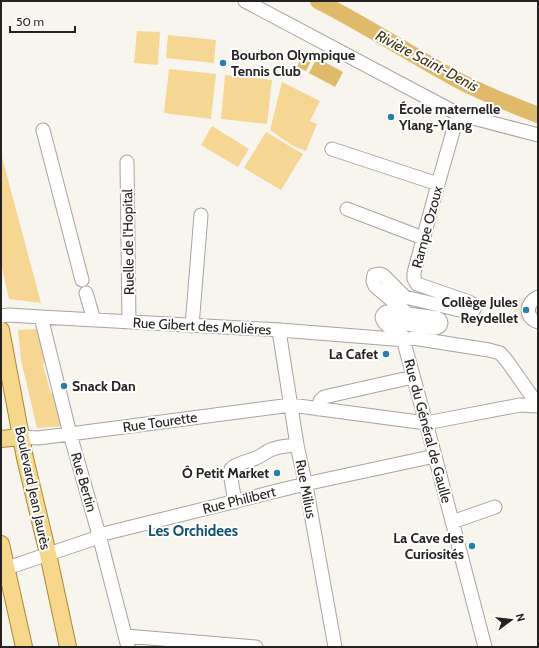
<svg xmlns="http://www.w3.org/2000/svg" width="539" height="648" font-family="Cabin,sans-serif">
<style>
.built{fill:#eee7da}
.green{fill:#f6d693}
.water{fill:#deba6a}
.lines{fill:none;stroke-linecap:round;stroke-linejoin:round}
.river{stroke:#deba6a;stroke-width:16}
.minor-casing{stroke:#a7a49e;stroke-width:15}
.major-casing{stroke:#a98734;stroke-width:18}
.minor{stroke:#fff;stroke-width:13}
.major{stroke:#f7d78b;stroke-width:16}
.poi-dot{fill:#2580ae;stroke:#fff;stroke-width:1.5}
.labels{text-anchor:middle;stroke-width:4;stroke-linejoin:round;paint-order:stroke}
.poi-label{font-size:14px;font-weight:bold;fill:#242321;stroke:#fff;text-anchor:end}
.street-label{font-size:14px;fill:#242321;stroke:#fff}
.water-label{font-size:15px;font-style:italic;fill:#433411;stroke:#fff}
.neighbourhood-label{font-size:15px;font-weight:bold;fill:#0f506f;stroke:#fff}
</style>
<rect width="100%" height="100%" fill="#f8f5ee"/>
<!-- built -->
<path class="built" d="M538,294V328L516,318L510,301Z"/>
<!-- green -->
<path class="green" d="M137,31L160,32L158,65L134,63Z
M168,35L216,40L214,63L166,58Z
M169,69L216,74L211,119L164,113Z
M225,75L272,80L267,124L221,119Z
M282,82L320,101L310,121L317,124L306,151L293,146L270,130Z
M212,126L249,149L238,167L201,145Z
M266,132L303,154L281,190L244,168Z
M1,157H2L41,303L9,299L1,264Z
M40,329L48,359L43,365L51,394L56,389L65,426L37,428L21,360L18,330Z"/>
<!-- water -->
<path class="water" d="M305,51L314,55L306,71L297,67Z
M317,58L343,72L335,87L309,73Z"/>
<g class="lines">
<!-- river -->
<path class="river" d="M318,1C364,24 408,53 454,78C481,93 510,104 538,115"/>
<!-- minor casing -->
<g class="minor-casing">
<path id="minor" d="M245,1L458,114L538,135
M458,114L438,184L414,273V279L417,284L469,302L473,305L474,309L473,311L468,312L405,297L383,275L379,274L374,275L373,281L375,286L408,314L437,318L440,320L441,323L440,326L436,328L406,324L390,313C387,312 386,311 384,314C376,321 397,332 402,335L435,456L485,647
M43,130L82,280
M332,149L438,184
M127,162L129,322
M347,209L423,238
M86,293L94,320
M538,297C526,303 524,317 538,322
M1,316L9,315L41,317L280,330L406,340L413,338L489,350L500,353L507,361L538,405
M41,317L70,434L99,535L128,647
M192,326L201,215
M280,330V337L297,445L307,491L335,647
M318,409L320,401L324,397L413,377
M21,437L38,438L70,434L291,405L426,423L520,405L538,406
M235,502L230,473L231,469C238,462 248,462 256,458C262,456 266,451 273,449C280,446 289,446 297,445
M452,522L495,507
M1,570L93,539L99,535L305,484L435,456
M126,636L256,647"/>
</g>
<!-- major casing -->
<g class="major-casing">
<path id="major" d="M1,330L25,458L48,554L68,647
M1,439L21,437
M1,544L24,647"/>
</g>
<!-- minor -->
<use href="#minor" class="minor"/>
<!-- major -->
<use href="#major" class="major"/>
</g>
<!-- markers -->
<g class="poi-dot">
<circle cx="223" cy="63" r="4"/>
<circle cx="391" cy="117" r="4"/>
<circle cx="526" cy="310" r="4"/>
<circle cx="386" cy="354" r="4"/>
<circle cx="64" cy="386" r="4"/>
<circle cx="277" cy="473" r="4"/>
<circle cx="472" cy="546" r="4"/>
</g>
<g class="labels">
<!-- poi labels -->
<g class="poi-label">
<text x="231" y="60" text-anchor="start">Bourbon Olympique<tspan x="231" dy="16">Tennis Club</tspan></text>
<text x="399" y="114" text-anchor="start">École maternelle<tspan x="399" dy="16">Ylang-Ylang</tspan></text>
<text x="518" y="307">Collège Jules<tspan x="518" dy="16">Reydellet</tspan></text>
<text x="378" y="359">La Cafet</text>
<text x="72" y="391" text-anchor="start">Snack Dan</text>
<text x="269" y="478">Ô Petit Market</text>
<text x="464" y="543">La Cave des<tspan x="464" dy="16">Curiosités</tspan></text>
</g>
<!-- street labels -->
<g class="street-label">
<text transform="translate(427 227) rotate(-75)" y="5">Rampe Ozoux</text>
<text transform="translate(128 242) rotate(-91)" y="5">Ruelle de l'Hopital</text>
<text transform="translate(202 326) rotate(3)" y="5">Rue Gibert des Molières</text>
<text transform="translate(160 422) rotate(-8)" y="5">Rue Tourette</text>
<text transform="translate(428 431) rotate(75)" y="5">Rue du Général de Gaulle</text>
<text transform="translate(84 482) rotate(74)" y="5">Rue Bertin</text>
<text transform="translate(33 488) rotate(78)" y="5">Boulevard Jean Jaurès</text>
<text transform="translate(306 489) rotate(79)" y="5">Rue Milius</text>
<text transform="translate(239 500) rotate(-14)" y="5">Rue Philibert</text>
</g>
<!-- water labels -->
<g class="water-label">
<text transform="translate(427 61) rotate(28)" y="5">Rivière Saint-Denis</text>
</g>
<!-- neighbourhood labels -->
<g class="neighbourhood-label">
<text x="193" y="536">Les Orchidees</text>
</g>
</g>
<!-- border -->
<rect width="539" height="648" fill="none" stroke="#242321" stroke-width="4"/>
<!-- north arrow -->
<g transform="translate(511 620) rotate(75)" stroke="#ffffff" stroke-width="3" paint-order="stroke">
<path d="M0-3L7 15L0 10L-7 15Z" fill="#242321"/>
<text y="-6" font-size="11" font-weight="bold" text-anchor="middle" fill="#242321">N</text>
</g>
<!-- scale -->
<path d="M10 26v6h65v-6" fill="none" stroke="#242321" stroke-width="2"/>
<text x="16" y="26" font-size="12" fill="#242321" stroke="#ffffff" stroke-width="3" paint-order="stroke">50 m</text>
</svg>
